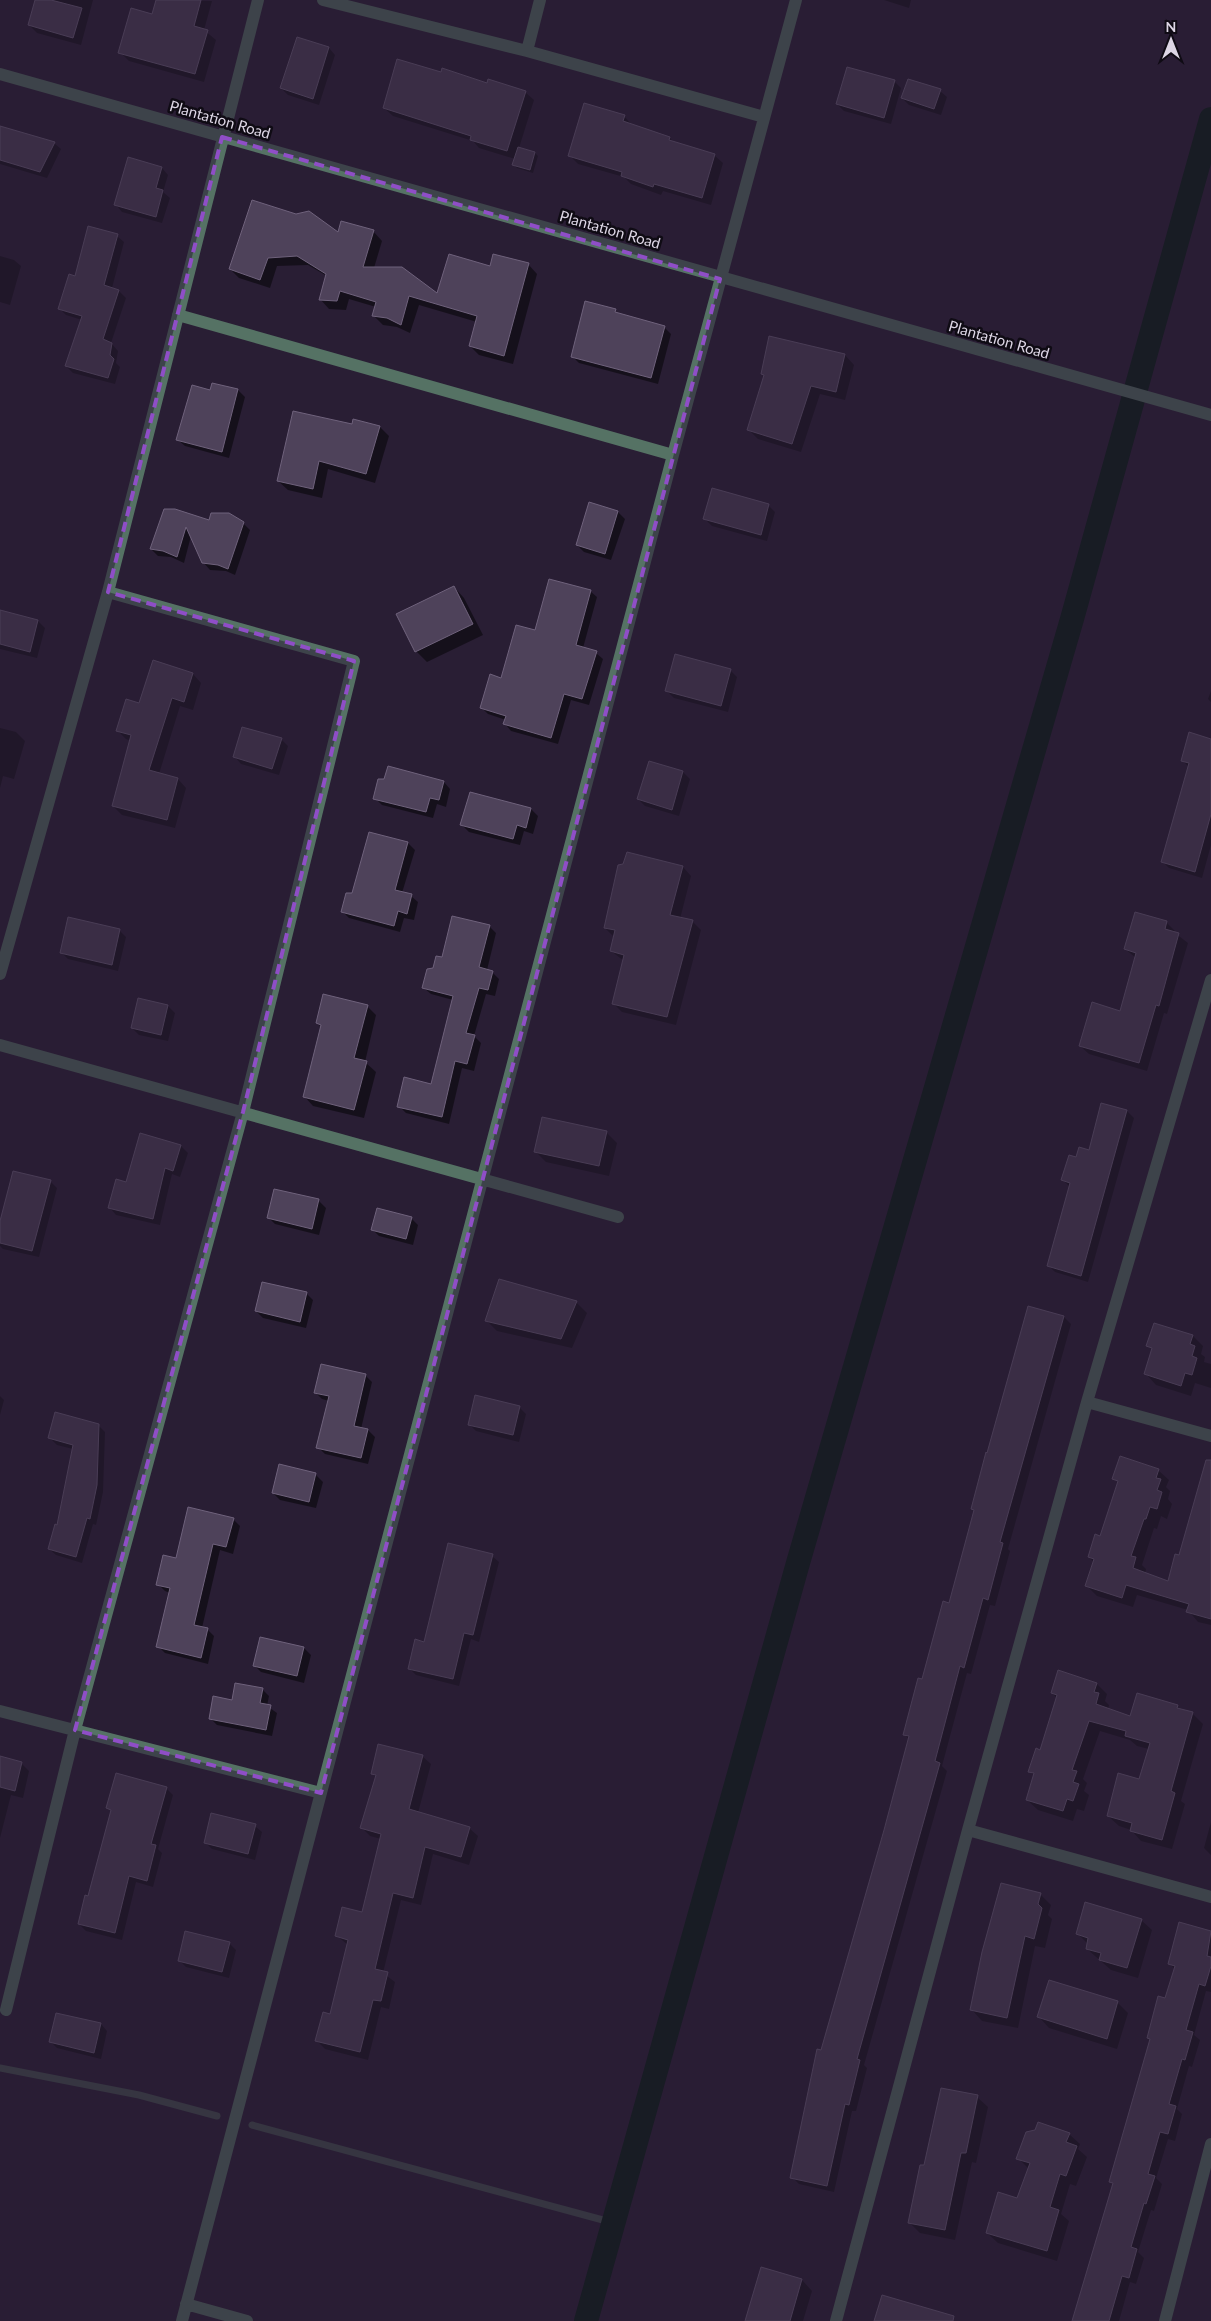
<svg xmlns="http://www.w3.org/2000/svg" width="1211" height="2321" font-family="Lato,sans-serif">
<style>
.shadow{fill:#0007}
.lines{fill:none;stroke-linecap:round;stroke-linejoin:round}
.stream{stroke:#455351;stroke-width:7}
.canal{stroke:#041b11;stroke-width:24}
.building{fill:#4e425a;stroke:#6f627c}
.minor{stroke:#557264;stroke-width:12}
.marked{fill:none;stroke:#8f4ec7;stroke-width:4;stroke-dasharray:10 6;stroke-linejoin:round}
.labels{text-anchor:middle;stroke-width:5;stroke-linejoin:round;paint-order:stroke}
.street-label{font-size:15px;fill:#ddd6e5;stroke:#0f0b14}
</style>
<rect width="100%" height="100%" fill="#291e34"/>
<!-- shadow -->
<path class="shadow" d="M36,0H93L81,45L37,33L29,25Z
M158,0L212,1L204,30L216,40L204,82L129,61L120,52L153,16Z
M884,0H911L909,8Z
M329,48L335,55L319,105L288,95L281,88Z
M442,73L525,92L534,100L519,148L535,153L538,156L533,173L517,168L514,165L515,159L479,148L473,141L393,116L384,108Z
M894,81L901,88L891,124L844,111L837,104Z
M940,91L947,97L941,115L909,105L902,98Z
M624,116L632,125L670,138L675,144L714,155L723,163L711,205L663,191L661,195L631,184L624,177L578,164L570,156Z
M0,127L54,143L61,149L47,178L0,164Z
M162,168L168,175L163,192L170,198L162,223L122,212L116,205Z
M373,231L382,241L374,268L438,295L491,267L528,264L537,274L513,364L479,355L470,346L477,322L419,305L410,333L397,327L383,325L374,316L376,307L349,299L346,310L329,309L320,299L327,276L308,265L277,266L270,288L239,278L230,269L339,234Z
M117,236L124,242L112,288L119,291L126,298L111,343L118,351L116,363L120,367L115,384L73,373L66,366L82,320L66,315L59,308L75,277Z
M0,256L14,260L21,266L10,305L0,302Z
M615,311L620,315L664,327L671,334L658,384L579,363L572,356Z
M845,355L854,365L845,400L820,394L801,452L758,439L748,429L765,377L762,373Z
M213,384L238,390L245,397L229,458L185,446L178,440L211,392Z
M353,425L380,427L389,436L375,483L328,469L322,498L288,490L278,481Z
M590,504L618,512L625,519L611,560L584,552L577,545Z
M768,505L775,512L767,541L712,526L705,519Z
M165,510L210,521L243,523L250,530L235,575L226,571L210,570L203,562L191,536L184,563L171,557L158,556L151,549Z
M454,587L464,598L483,635L427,662L416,651Z
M590,591L597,597L583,648L596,653L603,659L589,705L571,700L558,744L511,731L505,724L506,720L488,714L482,708L536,632Z
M0,611L38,621L45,628L37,658L0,649Z
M730,670L737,677L728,712L674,698L667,691Z
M193,674L201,683L193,710L180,706L159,774L178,779L186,788L175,828L122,815L113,806L131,741L126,739L117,730L140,705Z
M1211,691V702L1208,699Z
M0,728L16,732L25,741L14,779L3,776L0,788Z
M281,739L288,746L279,775L241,764L235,757Z
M1211,740V845L1202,878L1169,868L1162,861L1189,767L1182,760Z
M683,772L690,779L679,816L645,806L638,799Z
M444,782L450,789L446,807L437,804L433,818L382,805L375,798Z
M471,793L531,809L538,816L533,834L524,831L520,845L469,832L462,825Z
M370,833L408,843L415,850L402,893L411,896L418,902L414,920L404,918L400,932L349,918L342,911L353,894Z
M628,853L683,867L691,876L680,919L692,921L701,930L676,1025L622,1012L613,1003L624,961L611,951L614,937L605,928Z
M1167,923L1175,931V933L1188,943L1167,1014L1164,1013L1147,1071L1089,1054L1080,1046L1121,1012L1136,958L1125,949Z
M489,926L496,933L487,970L492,972L499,979L495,996L486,994L474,1036L481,1043L474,1071L462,1068L449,1124L406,1113L399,1106L432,1085L453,1000L431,994L424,988L442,959Z
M119,930L126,937L118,971L68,959L61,952Z
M139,1000L168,1006L175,1013L168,1041L139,1035L132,1028Z
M367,1006L376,1015L365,1062L376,1072L364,1118L313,1106L304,1096L321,1027L317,1023Z
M1127,1111L1134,1118L1088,1282L1055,1272L1048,1265L1070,1187L1063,1180L1077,1158L1090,1152Z
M606,1132L617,1143L609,1176L546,1162L535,1151Z
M141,1134L181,1146L188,1153L180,1177L172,1174L160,1225L116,1215L110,1208L127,1183Z
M50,1181L57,1188L39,1257L3,1249L0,1246V1227Z
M319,1201L326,1208L319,1235L275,1224L269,1218Z
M411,1218L418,1225L413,1245L379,1236L372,1229Z
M306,1293L313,1300L306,1328L263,1318L256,1311Z
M576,1302L587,1313L572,1348L497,1331L487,1321Z
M1029,1308L1064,1317L1071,1324L1008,1549L1010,1551L995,1606L990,1605L971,1674L967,1673L942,1766L947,1771L864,2065L867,2068L856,2111H852L834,2192L799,2184L792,2177L822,2051L909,1739L904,1734L950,1604L974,1512L972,1509Z
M1155,1324L1193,1336L1203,1346L1201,1354L1205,1357L1204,1362L1211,1364V1388L1195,1383L1191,1396L1156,1385L1146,1374L1153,1350L1148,1345Z
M366,1376L372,1382L361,1429L368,1430L375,1437L368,1464L325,1454L318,1447L329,1401L322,1399L315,1392Z
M0,1396L4,1400L0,1415Z
M519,1407L526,1414L519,1442L476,1431L469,1424Z
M98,1425L105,1432L103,1492L96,1525L93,1524L82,1563L56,1555L49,1549L58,1527L73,1449L57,1445L50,1438Z
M280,1466L316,1475L323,1482L316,1508L280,1500L273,1493Z
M1158,1470L1169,1480L1166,1487L1170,1491L1168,1499L1172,1504L1167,1519L1161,1516L1157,1529L1154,1528L1142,1565L1146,1569L1145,1574L1169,1582L1211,1490V1625L1198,1622L1188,1610L1137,1595L1133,1607L1097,1596L1087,1586L1094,1562L1089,1557L1100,1537L1119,1483L1114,1478Z
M233,1519L240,1526L233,1554L220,1550L202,1628L207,1629L214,1636L208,1664L165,1653L158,1646L170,1593L165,1591L158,1584L177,1560Z
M492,1556L499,1562L479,1642L471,1639L459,1686L416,1675L409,1668L425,1643Z
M261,1638L304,1648L311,1655L304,1683L261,1672L254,1665Z
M1097,1684L1107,1694L1105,1701L1109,1705L1108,1709L1131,1717L1177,1706L1182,1711L1192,1713L1203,1724L1181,1801L1185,1804L1172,1849L1141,1841L1131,1830L1119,1826L1108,1816L1140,1781L1149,1749L1137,1746L1130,1740L1100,1731L1083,1779L1087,1783L1084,1791L1089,1795L1084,1811L1077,1809L1073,1821L1038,1810L1027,1800L1035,1776L1030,1771L1041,1751L1057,1698L1052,1693Z
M262,1689L269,1696L267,1706L277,1713L272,1736L217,1725L210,1718L233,1702Z
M422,1756L431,1764L418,1813L469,1828L478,1836L469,1865L433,1854L421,1905L401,1900L383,1973L395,1982L389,2009L381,2007L368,2060L325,2049L317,2041L331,2015L348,1945L337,1936L363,1913L381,1839L370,1836L362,1828L376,1777L372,1773Z
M0,1757L21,1763L29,1771L23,1798L11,1795L0,1838Z
M166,1788L173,1795L158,1849L162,1853L153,1887L136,1882L122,1940L86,1931L79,1924L89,1898L112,1812L108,1808Z
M1211,1822V1855L1204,1848Z
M255,1826L262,1832L255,1860L212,1849L205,1842Z
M1040,1894L1051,1905L1048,1915L1052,1919L1045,1948L1035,1946L1018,2028L982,2021L972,2010Z
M1141,1920L1152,1930L1138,1978L1111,1970L1087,1949L1088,1944L1077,1933Z
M1180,1924L1211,1933V1992L1206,1991L1194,2035L1200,2040L1192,2067L1189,2066L1177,2109L1182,2114L1175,2141L1168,2139L1156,2178L1162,2184L1154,2211L1151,2210L1138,2252L1144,2258L1136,2284L1130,2282L1119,2321H1074L1114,2185L1111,2182L1175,1969L1169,1963Z
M229,1943L236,1950L229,1978L186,1967L179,1960Z
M1050,1982L1118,2003L1128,2013L1117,2049L1049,2028L1039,2017Z
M101,2024L107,2031L101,2059L57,2048L50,2041Z
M977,2097L988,2107L976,2163L972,2162L955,2240L920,2233L909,2222L925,2167Z
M1069,2134L1080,2144L1078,2149L1087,2157L1076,2186L1070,2184L1061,2214L1069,2221L1057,2261L998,2243L987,2233L1018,2199L1029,2169L1018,2158Z
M762,2269L802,2280L812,2291L803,2321H746Z"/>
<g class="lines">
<!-- stream -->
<path class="stream" d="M0,2068L139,2095L217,2116
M252,2125L614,2223"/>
<!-- canal -->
<path class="canal" d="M586,2321L798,1563L1072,619L1211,119"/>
</g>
<!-- building -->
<path class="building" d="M35,0H51L82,8L73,38L28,25Z
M156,0H201L194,26L208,30L195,74L118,53L131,8L152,14Z
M297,37L329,47L313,99L280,88Z
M397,59L441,72L442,68L487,83L488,79L526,91L507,151L470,140L471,136L383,108Z
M847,67L895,80L884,118L836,104Z
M908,79L941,89L934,109L901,98Z
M584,103L625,115L623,121L670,137L669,140L715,154L702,198L654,184L653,187L621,176L622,172L568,156Z
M0,126L55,142L40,172L0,160Z
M518,147L535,152L530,170L512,165Z
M128,157L162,167L156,188L163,190L156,217L114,205Z
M252,200L296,214L309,211L338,232L341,221L374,230L363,267H402L437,293L449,254L490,266L493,254L529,263L504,356L469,346L477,316L409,296L401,325L387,318L372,316L376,302L340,291L337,301L319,300L326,274L297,256L268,258L260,280L229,269Z
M88,226L118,234L104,285L119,290L103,339L112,343L110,355L114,359L108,378L65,366L82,316L58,309L69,274L75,276Z
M585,301L616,309L615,312L665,326L651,378L571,357Z
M769,336L845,354L836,392L811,386L792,444L747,430L764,375L761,374Z
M212,383L238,389L222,452L176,440L192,385L210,390Z
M293,411L352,424L353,419L380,426L366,474L319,461L313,489L277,481Z
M712,488L769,504L761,535L703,519Z
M589,502L618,511L605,554L576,545Z
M164,509H175L209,520L211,513H229L244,522L228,569L218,565L202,563L186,527L177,557L163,551L150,549Z
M549,579L591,590L576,645L597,651L582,699L564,694L551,738L503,724L506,716L480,708L490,674L501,678L516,625L535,630Z
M454,586L473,624L415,652L396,614Z
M0,610L38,620L30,652L0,644Z
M675,654L731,669L721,706L665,691Z
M153,660L193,673L184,702L172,698L149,770L178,778L167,820L112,806L131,735L116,731L126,699L139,703Z
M242,727L282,738L272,769L233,757Z
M1189,732L1211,739V814L1195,872L1161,862L1189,763L1181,761Z
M649,761L683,771L672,810L637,799Z
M388,766L444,781L439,800L430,798L426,812L373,799L378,779H384Z
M470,792L531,808L526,828L517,825L513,839L460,825Z
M369,832L408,842L395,890L412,894L407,914L398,911L394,926L341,912L346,893H352Z
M627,852L683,866L670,915L693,920L667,1017L612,1004L624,955L610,951L615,930L604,928L618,865L623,864Z
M1135,912L1167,921L1165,929L1179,933L1159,1006L1156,1005L1139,1063L1079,1046L1092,1002L1120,1011L1136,953L1124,949Z
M452,916L490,925L479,967L493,971L488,990L479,988L466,1033L475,1035L467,1064L455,1061L442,1117L397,1107L404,1077L431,1084L453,996L422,988L427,969L433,968L436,956L442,957Z
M68,917L120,929L112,965L60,953Z
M323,994L368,1005L354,1058L367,1061L354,1110L303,1097L321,1025L316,1023Z
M138,998L168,1005L161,1035L131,1028Z
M1101,1103L1127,1110L1081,1276L1047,1266L1070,1183L1061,1180L1069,1155L1076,1157L1079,1147L1089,1150Z
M542,1117L607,1131L599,1166L534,1152Z
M140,1133L181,1145L173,1171L165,1168L153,1219L108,1208L116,1179L126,1182Z
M13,1171L51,1180L32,1251L0,1243V1221Z
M274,1189L319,1199L312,1229L267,1218Z
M377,1208L412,1217L406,1239L371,1230Z
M499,1279L577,1301L561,1339L485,1321Z
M262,1282L307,1292L300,1322L255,1311Z
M1028,1306L1064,1316L1000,1542L1003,1543L988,1600L983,1598L964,1668L960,1666L935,1761L940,1763L857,2059L860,2060L849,2105L845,2104L827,2186L790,2178L817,2049L821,2050L884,1830L909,1736L903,1735L918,1678L922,1679L943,1601L949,1603L974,1510L971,1509L986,1452L987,1453Z
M1154,1323L1193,1335L1190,1344L1195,1346L1192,1356L1197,1358L1192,1375L1185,1373L1181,1386L1144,1374L1152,1348L1146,1346Z
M321,1364L366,1374L354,1426L368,1429L361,1458L316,1448L329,1396L314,1393Z
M475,1395L520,1406L513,1435L468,1425Z
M55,1412L99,1424L97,1485L90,1519L87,1518L76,1557L48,1549L55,1524L57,1525L73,1445L48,1438Z
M1120,1456L1159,1469L1156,1478L1161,1479L1157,1490L1162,1492L1157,1509L1150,1507L1146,1519H1144L1131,1556L1136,1557L1133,1568L1168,1581L1175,1554L1179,1555L1206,1460H1211V1619L1186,1612L1189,1604L1126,1585L1122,1598L1085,1586L1094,1559L1088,1557L1095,1534L1100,1536L1118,1481L1112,1479Z
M279,1464L316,1473L309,1502L272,1493Z
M188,1507L234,1518L226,1547L213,1544L194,1625L208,1628L201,1658L156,1647L170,1588L156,1585L163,1555L176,1558Z
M448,1543L493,1554L473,1635L464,1633L453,1679L408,1669L415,1639L424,1642Z
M260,1637L304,1647L297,1676L253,1666Z
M1058,1670L1097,1683L1094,1692L1099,1693L1096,1704L1130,1716L1137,1693L1178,1705L1177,1708L1193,1712L1171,1791L1175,1793L1162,1840L1130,1831L1132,1823L1107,1816L1118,1773L1139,1779L1150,1743L1125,1736L1126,1731L1089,1721L1072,1770L1077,1771L1073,1782L1079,1784L1073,1801L1067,1799L1063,1811L1026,1800L1034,1773L1028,1772L1036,1748L1040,1750L1057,1695L1051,1693Z
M235,1683L263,1688L260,1703L271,1705L266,1730L209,1719L213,1696L232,1700Z
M378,1744L423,1755L409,1809L470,1827L461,1857L425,1847L413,1898L393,1893L375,1969L388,1972L381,2001L373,2000L360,2052L315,2041L323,2012L330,2014L348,1940L335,1936L342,1907L362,1912L381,1834L360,1828L376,1775L371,1774Z
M0,1756L22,1762L15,1791L0,1787Z
M116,1773L167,1787L151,1844L156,1845L147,1881L129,1876L115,1933L78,1924L85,1895L88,1896L111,1810L106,1808Z
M211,1813L256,1824L248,1854L204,1843Z
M1001,1883L1041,1893L1038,1904L1042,1908L1034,1939L1025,1936L1007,2018L970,2010L982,1952Z
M1085,1902L1142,1919L1127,1968L1099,1960L1101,1953L1086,1949L1088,1938L1076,1934Z
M1179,1922L1211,1931L1207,1956L1211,1957V1966L1205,1986L1199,1984L1186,2030L1193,2032L1185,2060L1182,2059L1169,2104L1176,2106L1168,2134L1160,2132L1148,2174L1155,2176L1146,2204L1144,2203L1131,2247L1137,2249L1129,2278L1122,2276L1109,2321H1072L1113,2183L1109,2182L1150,2039L1147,2038L1158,1996L1165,1998L1175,1966L1168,1964Z
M185,1931L230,1942L222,1972L178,1961Z
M1049,1980L1118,2001L1107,2039L1037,2017Z
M56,2013L101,2023L94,2053L49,2042Z
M941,2088L978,2095L966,2153H961L945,2230L908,2223L920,2165H924Z
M1038,2122L1070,2133L1066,2142L1077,2146L1066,2176L1060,2174L1050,2207L1059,2210L1047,2251L986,2233L998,2192L1017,2198L1030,2163L1016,2159L1026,2132L1035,2130Z
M761,2267L802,2279L790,2321H745Z
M882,2295L954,2316L953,2321H874Z"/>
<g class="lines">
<!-- minor -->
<path class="minor" d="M323,0L527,51L540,0
M527,51L764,117
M0,74L1211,415
M178,315L673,455
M0,974L108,592L258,0
M0,1045L618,1217
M1087,1402L1211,1436
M0,1711L321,1793
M968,1830L1211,1897
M6,2010L75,1730L243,1112L354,661L108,592
M186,2304L247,2321
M182,2321L673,455L796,0
M836,2321L968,1830L1087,1402L1211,980
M1165,2321L1211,2144"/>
</g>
<!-- marked area -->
<path d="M0 0H1211V2321H0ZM222,137L720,279L321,1793L75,1730L243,1112L354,661L108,592Z" fill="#291e34" fill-opacity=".55" fill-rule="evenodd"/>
<path class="marked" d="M222,137L720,279L321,1793L75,1730L243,1112L354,661L108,592Z"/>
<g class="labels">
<!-- street labels -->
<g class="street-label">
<text transform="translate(220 120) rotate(16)" y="5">Plantation Road</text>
<text transform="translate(610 230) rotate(16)" y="5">Plantation Road</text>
<text transform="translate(999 340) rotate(16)" y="5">Plantation Road</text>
</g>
</g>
<!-- north arrow -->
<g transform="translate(1171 40)" stroke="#0f0b14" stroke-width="4" paint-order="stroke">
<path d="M0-4L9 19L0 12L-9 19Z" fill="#ddd6e5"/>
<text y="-8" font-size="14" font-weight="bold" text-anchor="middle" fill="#ddd6e5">N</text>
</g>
</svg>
